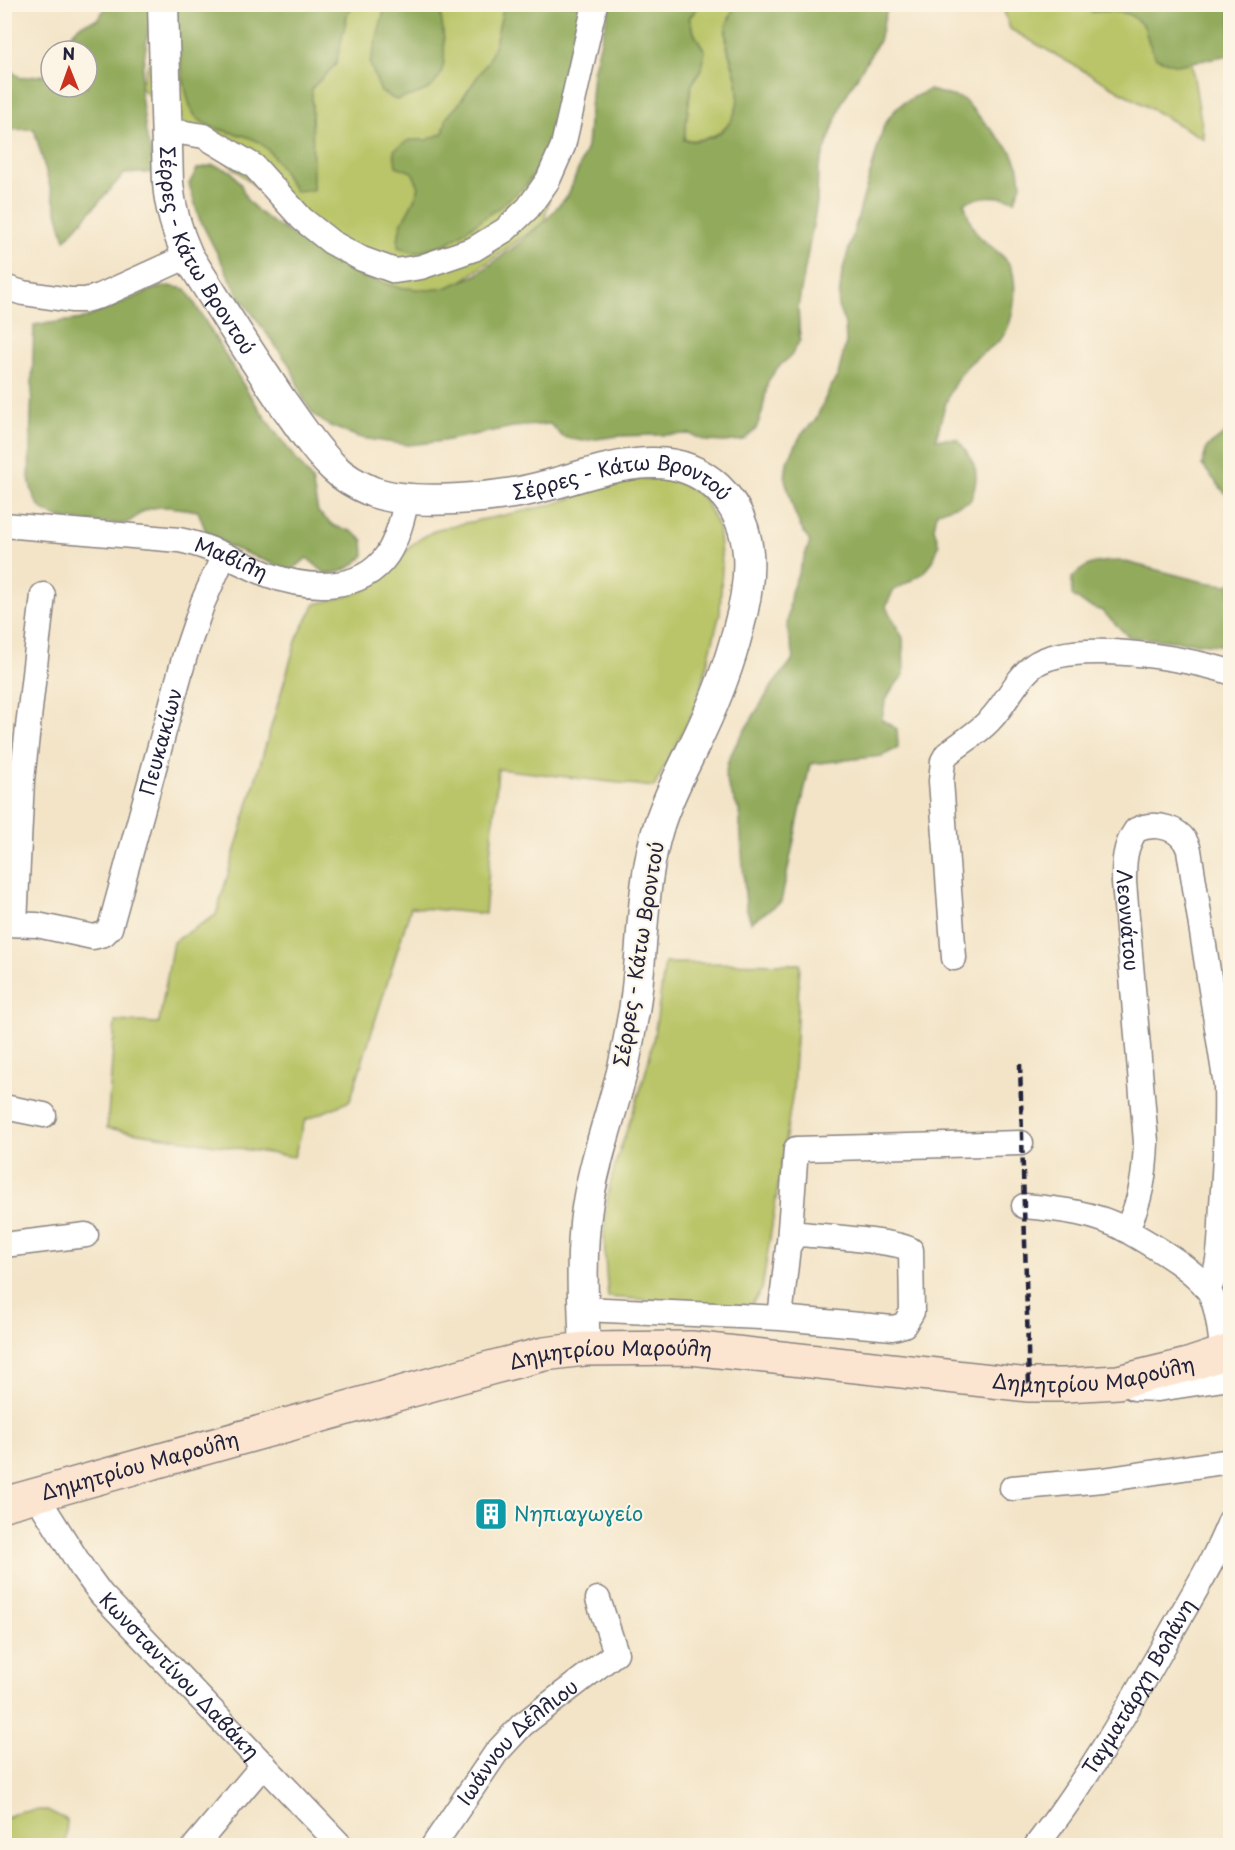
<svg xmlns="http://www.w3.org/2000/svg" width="1235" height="1850" font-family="'Playpen Sans',sans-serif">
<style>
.green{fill:#b9c567;stroke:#6e7451;stroke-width:1.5}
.forest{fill:#92aa5c;stroke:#5a664c;stroke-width:1.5}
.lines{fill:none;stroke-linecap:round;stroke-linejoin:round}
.minor-casing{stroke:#8a8381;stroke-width:27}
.tertiary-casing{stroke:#8a8381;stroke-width:33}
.secondary-casing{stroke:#8a8381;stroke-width:36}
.minor{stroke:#fff;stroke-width:24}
.tertiary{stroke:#fff;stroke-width:30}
.secondary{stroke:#fce5d0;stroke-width:33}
.rail{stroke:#22223b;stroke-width:4.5;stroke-dasharray:9 4.5;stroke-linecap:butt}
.labels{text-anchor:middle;stroke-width:4.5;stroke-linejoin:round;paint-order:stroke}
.street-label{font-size:20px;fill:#22223b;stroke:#fcf5e5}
.culture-label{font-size:20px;fill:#0d838f;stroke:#fcf5e5;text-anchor:start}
</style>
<rect width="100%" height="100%" fill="#fcf5e5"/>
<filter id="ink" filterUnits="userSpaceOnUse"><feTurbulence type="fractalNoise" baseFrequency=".0167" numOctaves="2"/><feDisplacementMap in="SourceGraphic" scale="12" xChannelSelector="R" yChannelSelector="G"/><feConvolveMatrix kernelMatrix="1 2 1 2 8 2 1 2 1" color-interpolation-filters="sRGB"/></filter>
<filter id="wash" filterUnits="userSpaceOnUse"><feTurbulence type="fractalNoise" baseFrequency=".008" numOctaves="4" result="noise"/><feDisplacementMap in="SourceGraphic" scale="24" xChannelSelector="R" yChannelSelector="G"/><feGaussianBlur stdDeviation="1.35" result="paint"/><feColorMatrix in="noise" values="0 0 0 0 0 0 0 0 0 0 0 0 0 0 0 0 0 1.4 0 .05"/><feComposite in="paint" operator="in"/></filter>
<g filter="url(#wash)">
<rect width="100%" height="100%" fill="#f3e4c7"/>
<!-- green -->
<path class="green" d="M170,5H591L544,222L409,319L140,87Z
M700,5H733C734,13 728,19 726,27C725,32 726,40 727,46C729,58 735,70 737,82C744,120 721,142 684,140L691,86L701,70L705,51L695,35L689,18Z
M1002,5H1182L1204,139L1010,29Z
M634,479H662L681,483L704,499L718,527L722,565L720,613L697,704L654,787L498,769L485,914L411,907L350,1101L305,1120L294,1157L107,1128L115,1021L159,1023L173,942L216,915L297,638L315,604C338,599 364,594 382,579C393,570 400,558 410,547C418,539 428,534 438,529C476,520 515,514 553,504C580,496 606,485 634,479Z
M665,963L800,964L793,1091L762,1289L750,1307L608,1297C606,1268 602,1238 606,1209C611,1165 631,1123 643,1081C655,1042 659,1002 665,963Z
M47,1810L67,1820L65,1845H5V1818L21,1811Z"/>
<!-- forest -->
<path class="forest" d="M107,5H152L140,87L147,140L157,172L124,174L65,240L34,129L5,130L4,66L21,78L51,74V87H87V51H68V38L80,25L98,19Z
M175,5H357L348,12L336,64L312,88L313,190L295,191C286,178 278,160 267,149C249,129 215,136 196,117C183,103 176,26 175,5Z
M381,5L439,4L440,7C442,32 454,73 428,89C418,95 406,97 396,100L381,92L370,64L384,11Z
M504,5H584L559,124L536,171L526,185L501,206L445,245L414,253L398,247C398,217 411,213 419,187L412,172L396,166L394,150L409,140H427L443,133L447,117L458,105L489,60L495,44Z
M610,5H700L689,18L695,35L705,51L701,69L691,86L684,140C721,145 743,118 737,82C735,68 728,55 727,41C727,37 726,31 726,27C728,19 734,13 733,5H888L879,41L842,102L818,170L817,203L798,307L800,340L791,356L778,367L768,381L762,413L756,429L743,440L724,442L706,441L690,434L618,436L582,441L563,437L550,424L513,427L443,441L408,445L361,438L328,425L313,414L303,399L291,367L238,294L199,218L189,184L197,169L213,165L231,171L241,185L247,200L259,212L275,224L362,277L397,287L428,290L445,288L476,275L517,245L544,222L568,195L587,147L593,72Z
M1085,5H1230V55L1177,65L1156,58L1149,43L1144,26L1129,14L1110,11L1091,12Z
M929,90L963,99L1012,152L1019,168L1021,184L1015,200C996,195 982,195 964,203C968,214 971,228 979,236C990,248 1009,256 1013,273C1017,292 1014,324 1001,339C989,351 973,357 963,371C947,391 942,416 936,439H957C975,460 982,473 970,501L937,512L934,528L939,545L933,561L922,574L893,591L886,607L903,638L904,675C890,690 884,698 882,720L897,729L898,748L882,756L810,764L781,902L751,922L746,907L739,810L731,794L725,777L728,761L736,744L772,686L794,658L787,627L791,592L810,542L801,528L794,511L785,479L787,462L802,433L815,421L829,390L838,375L846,342L845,324L838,307L842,273L884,125C898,103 906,100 929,90Z
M169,286L186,289L247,391L273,429L312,480L318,512L334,526L351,531L363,540L364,555C354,567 342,573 326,574L307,558L291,571L228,546L206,532L198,511C182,509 160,503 144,511C135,516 134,521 123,524C100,522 58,524 41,508C33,500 31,488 29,477L34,325L83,319L154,289Z
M1230,430V499L1202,465L1207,447Z
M1122,561L1204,582L1227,585L1230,583V646L1129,637L1102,611L1086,605L1072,595V578C1089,560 1098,562 1122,561Z"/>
</g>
<g filter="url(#ink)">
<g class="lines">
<!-- minor casing -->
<g class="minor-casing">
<g id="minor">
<path d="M166,130L204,136L254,166L302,219L331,242L362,259L395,271L421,267L474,249L505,230L528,208L548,180L563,146L595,4"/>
<path d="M4,287L23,293L71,300H85L100,296L188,256"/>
<path id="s1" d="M4,525L179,540C211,546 239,563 269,575C307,589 361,593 387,555C398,538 403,517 407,498"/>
<path d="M15,923L22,780L43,595"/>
<path id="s2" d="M4,924L37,925L93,937L104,934L110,928L185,655L203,602L224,555"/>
<path d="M954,958L941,781L943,761L947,754C961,743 978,733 990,720C1006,704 1015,680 1033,666C1070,638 1188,658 1230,672"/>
<path d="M4,1107L44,1115"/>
<path d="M1024,1206C1059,1209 1096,1213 1126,1230"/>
<path d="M789,1242L796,1149L1021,1143"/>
<path d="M4,1245L86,1235"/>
<path id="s3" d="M1208,1290C1222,1265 1220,1233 1222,1205C1225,1165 1227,1125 1226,1085L1189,850C1182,827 1156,821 1136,830C1124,847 1124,863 1124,882L1146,1142C1145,1173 1141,1202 1126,1230C1150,1244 1199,1271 1211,1295C1219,1312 1220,1335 1223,1354"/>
<path d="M583,1309L780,1318L893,1328L904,1325L912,1312L911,1250C899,1241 820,1236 801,1234L795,1235L788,1247L780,1318"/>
<path d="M1134,1388L1158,1389L1230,1378"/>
<path d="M1012,1488L1103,1480L1230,1461"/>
<path id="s4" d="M36,1495L82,1568L101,1594L341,1846"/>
<path d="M195,1846L264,1764"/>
<path id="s5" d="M433,1846L496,1753L522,1725L616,1653L598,1599"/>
<path id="s6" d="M1036,1846C1087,1780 1130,1706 1171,1633C1191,1597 1215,1560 1230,1521"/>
</g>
</g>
<!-- tertiary casing -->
<g class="tertiary-casing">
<g id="tertiary">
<path id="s7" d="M163,4L168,183C170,209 177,232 188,256C218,304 249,352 281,400C298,423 313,448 334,468C345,479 359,486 373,492C410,505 475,499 513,493C559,486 603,464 650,463C704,461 743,500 748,553C750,579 745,605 738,630C729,666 716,699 700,733C686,763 669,793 659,825C640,885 644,949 634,1011C630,1031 627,1052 622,1072C610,1118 594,1162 587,1208C580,1254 583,1302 585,1349"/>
</g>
</g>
<!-- secondary casing -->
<g class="secondary-casing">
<g id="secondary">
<path id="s8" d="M4,1504L490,1368L544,1354L585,1349L691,1348L1029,1385H1065L1118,1382L1188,1365L1230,1351"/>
</g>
</g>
<!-- minor -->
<use href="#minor" class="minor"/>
<!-- tertiary -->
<use href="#tertiary" class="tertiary"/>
<!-- secondary -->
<use href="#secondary" class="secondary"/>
<!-- rail -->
<path class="rail" d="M1020,1064L1029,1385"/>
</g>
</g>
<!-- icons -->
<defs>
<g id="building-square" transform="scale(1.725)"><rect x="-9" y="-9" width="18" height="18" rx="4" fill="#0f9aa8" stroke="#fcf5e5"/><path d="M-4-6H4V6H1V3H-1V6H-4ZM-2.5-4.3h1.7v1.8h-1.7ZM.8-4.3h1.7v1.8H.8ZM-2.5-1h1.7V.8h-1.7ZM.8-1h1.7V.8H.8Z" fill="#fff"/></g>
</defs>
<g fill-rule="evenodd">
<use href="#building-square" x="491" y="1514"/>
</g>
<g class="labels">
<!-- street labels -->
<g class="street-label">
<text dy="7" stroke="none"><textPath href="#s7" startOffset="256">Σέρρες - Κάτω Βροντού</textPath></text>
<text dy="7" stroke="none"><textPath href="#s7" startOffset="814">Σέρρες - Κάτω Βροντού</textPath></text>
<text dy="7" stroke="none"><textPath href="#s1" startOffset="231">Μαβίλη</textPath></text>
<text dy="7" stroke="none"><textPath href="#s2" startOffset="303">Πευκακίων</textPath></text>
<text dy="7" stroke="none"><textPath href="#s3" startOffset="602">Λεοννάτου</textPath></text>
<text transform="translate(639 954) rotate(-81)" y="7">Σέρρες - Κάτω Βροντού</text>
<text dy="7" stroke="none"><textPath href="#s8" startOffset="627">Δημητρίου Μαρούλη</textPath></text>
<text dy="7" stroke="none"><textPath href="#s8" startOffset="1113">Δημητρίου Μαρούλη</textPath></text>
<text dy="7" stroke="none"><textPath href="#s8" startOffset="141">Δημητρίου Μαρούλη</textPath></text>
<text dy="7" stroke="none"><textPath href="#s4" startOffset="232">Κωνσταντίνου Δαβάκη</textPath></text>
<text dy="7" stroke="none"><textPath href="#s6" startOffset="190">Ταγματάρχη Βολάνη</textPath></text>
<text dy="7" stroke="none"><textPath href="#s5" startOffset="135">Ιωάννου Δέλλιου</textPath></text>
</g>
<!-- culture labels -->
<g class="culture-label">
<text x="514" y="1521">Νηπιαγωγείο</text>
</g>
</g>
<!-- margin -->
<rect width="1235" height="1850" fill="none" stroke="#fcf5e5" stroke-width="24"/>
<!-- north arrow -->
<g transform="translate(69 69) rotate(359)"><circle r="28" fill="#fcf5e5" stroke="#a5a1a1" stroke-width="1.5"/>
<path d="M0-4.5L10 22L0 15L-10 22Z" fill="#c8321e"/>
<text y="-9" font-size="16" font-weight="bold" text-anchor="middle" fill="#22223b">N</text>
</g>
</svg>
